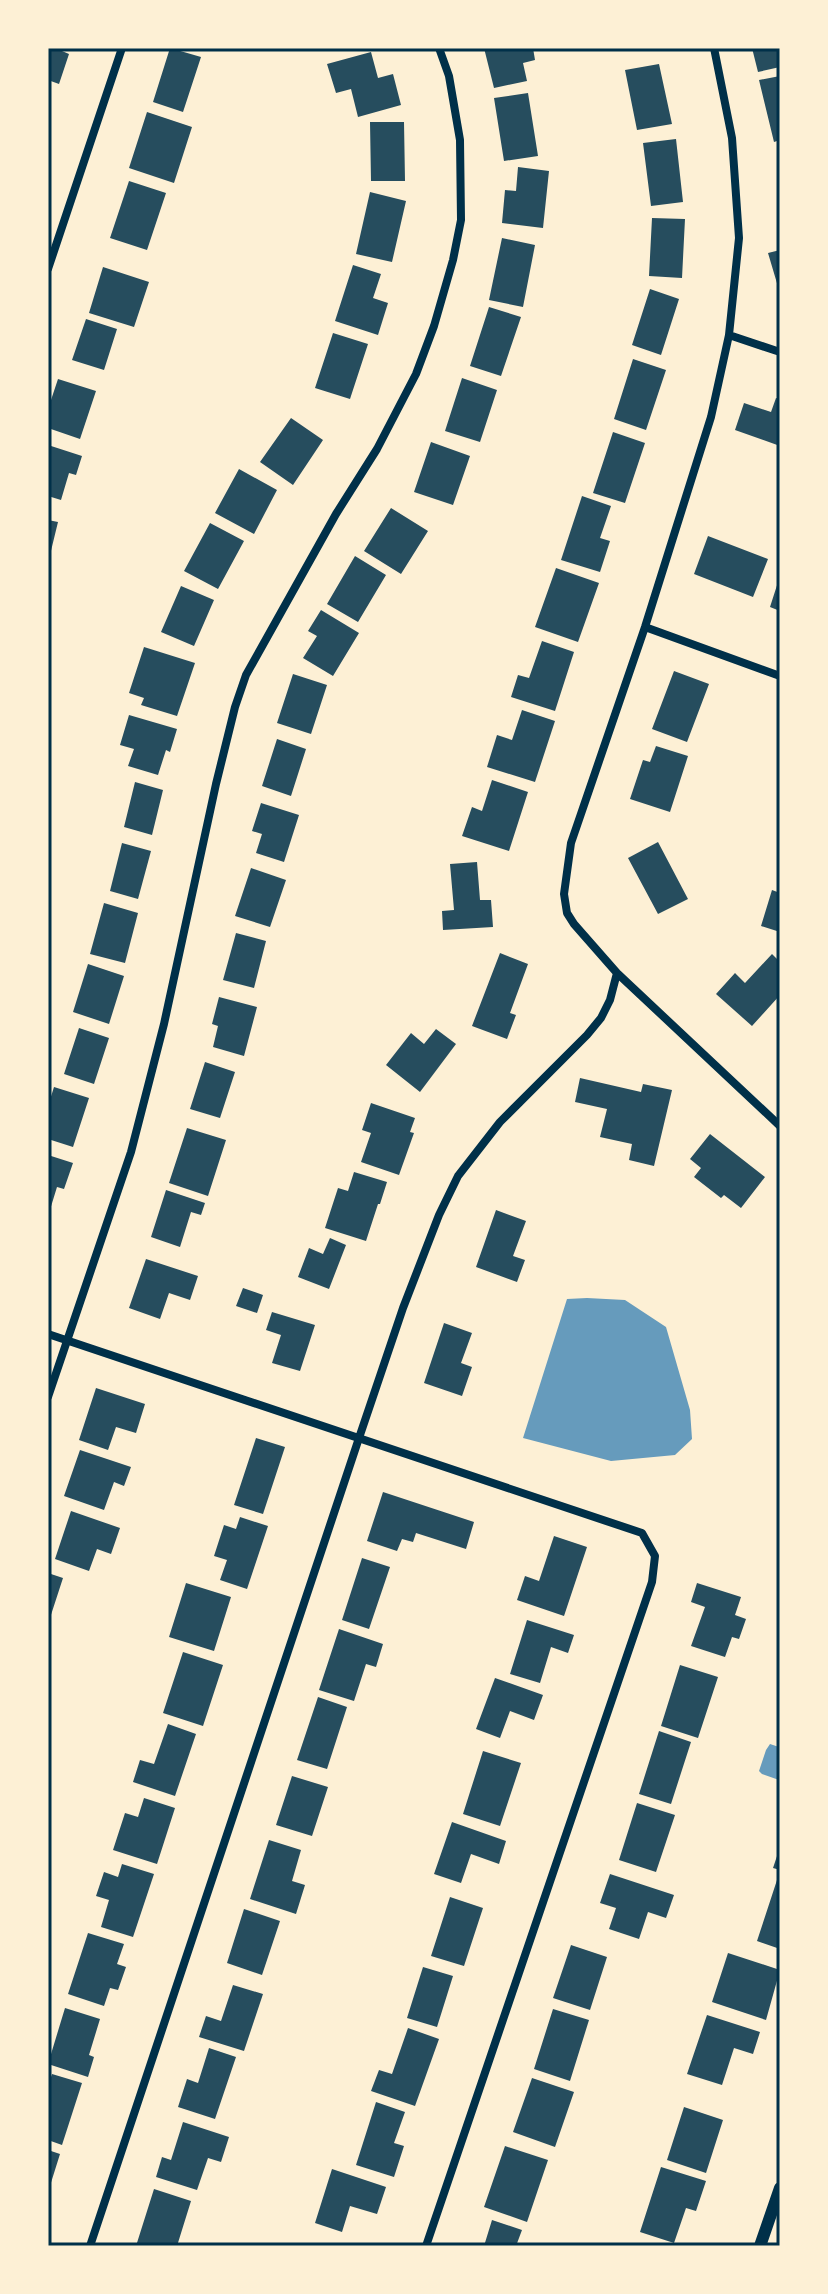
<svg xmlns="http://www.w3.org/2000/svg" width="828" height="2294" font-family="'Space Grotesk',sans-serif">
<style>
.water{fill:#669bbc}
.building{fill:#264d5e}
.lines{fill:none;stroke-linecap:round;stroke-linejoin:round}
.minor{stroke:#003049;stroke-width:8}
.tertiary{stroke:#003049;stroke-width:12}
.neatline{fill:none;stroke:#003049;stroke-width:3}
</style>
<rect width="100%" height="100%" fill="#fdf0d5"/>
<!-- water -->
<path class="water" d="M587,1298L625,1300L666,1327L690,1410L692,1439L675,1455L611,1461L523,1438L567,1299Z
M770,1744L779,1747V1780L762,1774L759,1771L766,1750Z"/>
<!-- building -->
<path class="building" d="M48,48H55L69,54L59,84L48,80Z
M170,48L201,57L183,112L153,102Z
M484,48H533L535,60L523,63L527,81L494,88Z
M752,48H780V67L758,72Z
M371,52L378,78L393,74L401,105L358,117L351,89L336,93L327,64Z
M659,64L672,124L637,130L625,70Z
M780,76V140L774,142L759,80Z
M528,93L538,156L504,161L494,98Z
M147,112L192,127L174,183L129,168Z
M370,122H404L405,181H371Z
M676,139L683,202L651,206L643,143Z
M518,167L549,171L543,228L502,223L505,190L516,191Z
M777,179H780V200H778Z
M129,181L166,193L147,250L110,238Z
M370,192L406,201L392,262L356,254Z
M652,218L685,219L682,278L649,276Z
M502,238L535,245L523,307L489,300Z
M780,250V290H779L768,253Z
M353,265L381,274L373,298L388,303L378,335L335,321Z
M103,267L149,282L134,327L89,313Z
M650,289L679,299L661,355L632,345Z
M489,307L521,317L501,376L470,366Z
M86,319L117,329L104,370L72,360Z
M333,333L368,344L350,399L315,388Z
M633,359L666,370L646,430L614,419Z
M462,378L497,390L480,442L445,431Z
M58,379L96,391L80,439L48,428V409Z
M776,398L780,399V446L735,430L744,403L771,412Z
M291,418L323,440L293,485L260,462Z
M613,432L645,443L625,503L593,493Z
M431,442L470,456L453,505L414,492Z
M48,445L82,456L76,475L69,473L61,500L48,496Z
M239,469L277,490L254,534L215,513Z
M582,496L611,506L600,538L610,541L600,572L561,560Z
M391,508L428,531L401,574L364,551Z
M48,520L58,522L49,559H48Z
M210,523L244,541L218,589L184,571Z
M708,536L768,559L753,597L694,574Z
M355,556L386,575L358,622L327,604Z
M556,568L599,583L578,642L535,627Z
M779,579H780V611L770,607Z
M181,586L214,600L194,646L161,632Z
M321,610L359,633L333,676L303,658L317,636L308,631Z
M542,641L574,652L555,711L511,697L518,675L529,678Z
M144,647L195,663L177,716L141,705L144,698L129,693Z
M674,671L709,684L687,742L652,729Z
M293,674L327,685L311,734L277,723Z
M522,710L555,721L535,782L487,767L497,735L512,740Z
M129,715L177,729L170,752L166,750L158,775L128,766L134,749L120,745Z
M277,739L306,749L291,796L262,786Z
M656,746L688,756L670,812L630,799L643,760L650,762Z
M492,780L528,792L509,851L462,836L472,807L482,811Z
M135,782L163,790L152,835L124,827Z
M261,803L299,815L284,862L256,853L262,834L252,831Z
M658,842L688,899L658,914L628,858Z
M122,843L151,851L138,899L110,891Z
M477,862L480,900H491L493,927L443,930L442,911L454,910L450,864Z
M251,868L286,880L270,927L235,916Z
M772,890L780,893V932L761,926Z
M104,903L138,913L125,963L90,954Z
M236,933L266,941L254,988L223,980Z
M500,953L528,964L510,1013L516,1015L507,1039L472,1026Z
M772,954L780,962V995L752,1026L716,994L735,973L745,983Z
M88,964L124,976L109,1024L73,1012Z
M219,997L257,1007L244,1056L213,1047L218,1026L212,1024Z
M79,1028L109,1038L94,1084L64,1074Z
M436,1029L456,1044L420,1092L386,1065L411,1033L424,1044Z
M205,1062L235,1072L220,1118L190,1109Z
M580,1078L641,1092L643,1084L672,1090L654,1166L629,1160L632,1144L600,1137L607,1109L575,1102Z
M54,1087L89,1098L73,1147L48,1139V1106Z
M371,1103L415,1118L410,1132L414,1133L399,1175L361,1162L371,1133L362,1130Z
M187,1128L226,1140L208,1196L169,1183Z
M710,1134L765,1177L741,1208L724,1195L721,1198L694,1177L701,1168L690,1159Z
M48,1155L73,1163L64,1189L57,1187L49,1213Z
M354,1172L387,1182L380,1204H378L366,1241L325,1228L338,1188L348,1191Z
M166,1190L205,1203L201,1215L191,1212L180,1247L151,1237Z
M496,1210L526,1221L513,1256L525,1260L517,1282L476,1267Z
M330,1238L346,1245L329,1289L298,1277L309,1248L323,1254Z
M146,1259L198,1276L190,1300L169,1293L160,1319L129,1308Z
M243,1288L263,1295L257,1313L236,1306Z
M272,1312L315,1325L300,1371L272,1363L281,1335L266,1330Z
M444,1323L472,1333L461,1363L472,1367L462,1396L424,1383Z
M96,1388L145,1404L136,1433L116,1427L108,1450L79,1440Z
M256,1438L285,1447L263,1514L234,1505Z
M80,1450L131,1467L124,1486L114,1482L104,1510L64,1496Z
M383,1492L474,1522L466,1549L416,1533L413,1542L402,1539L397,1551L367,1541Z
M71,1511L120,1528L111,1554L97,1549L89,1571L55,1559Z
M240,1517L268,1526L247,1589L220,1580L227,1560L214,1556L224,1525L236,1529Z
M554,1536L587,1547L564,1616L517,1600L525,1576L539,1581Z
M362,1558L390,1567L369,1629L342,1620Z
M48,1573L63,1578L49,1621H48Z
M186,1583L231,1597L214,1651L169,1637Z
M697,1583L741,1597L735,1615L746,1619L739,1639L732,1637L725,1657L691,1646L705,1607L691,1602Z
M527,1620L574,1635L568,1653L551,1647L540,1683L510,1674Z
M339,1629L383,1644L376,1667L366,1664L354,1701L319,1690Z
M183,1652L223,1665L203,1726L163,1713Z
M680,1665L718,1677L698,1738L661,1726Z
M495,1678L543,1695L534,1720L510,1711L500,1738L476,1729Z
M318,1697L347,1707L327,1769L297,1760Z
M168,1724L196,1734L175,1796L133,1782L140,1760L154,1764Z
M659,1731L691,1742L671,1804L639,1794Z
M483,1751L521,1763L500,1826L463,1814Z
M292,1776L328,1787L312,1836L276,1825Z
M144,1798L175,1808L157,1864L113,1850L125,1813L138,1817Z
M637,1803L675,1815L656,1872L619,1860Z
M452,1822L506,1841L499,1864L471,1854L461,1883L434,1874Z
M269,1840L301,1850L292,1881L305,1885L296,1914L250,1899Z
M780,1847V1870L773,1868Z
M122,1864L154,1874L133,1937L101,1927L109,1900L96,1896L104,1872L118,1877Z
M610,1874L674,1895L666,1918L648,1912L639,1939L609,1929L616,1908L600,1903Z
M777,1880L780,1881V1949L757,1941Z
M450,1897L483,1908L464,1966L431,1956Z
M244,1909L280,1921L262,1975L227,1963Z
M88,1933L124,1944L117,1964L126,1967L118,1990L110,1988L104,2006L68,1994Z
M571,1945L607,1957L590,2010L553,1998Z
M728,1953L780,1970L766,2020L712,2002Z
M423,1967L453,1976L437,2027L407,2018Z
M233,1985L263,1994L244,2051L199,2037L206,2016L221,2021Z
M65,2008L100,2019L89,2055L94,2057L88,2077L48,2064Z
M553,2009L589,2020L570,2081L534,2069Z
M707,2015L760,2032L753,2054L734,2048L722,2085L687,2074Z
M408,2028L439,2039L415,2106L371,2091L379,2070L392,2074Z
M209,2048L236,2057L215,2119L178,2107L187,2079L198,2083Z
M52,2074L82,2083L62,2145L48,2140V2086Z
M532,2078L574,2092L555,2147L513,2132Z
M376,2102L405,2112L394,2143L404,2146L394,2177L356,2165Z
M684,2107L723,2120L706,2173L667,2160Z
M183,2122L229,2137L221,2162L208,2158L197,2190L156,2177L162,2157L171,2160Z
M505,2146L548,2160L527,2222L484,2207Z
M48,2150L60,2154L49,2189H48Z
M661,2167L706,2181L696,2211L686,2208L674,2243L640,2232Z
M332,2169L386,2187L377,2214L350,2206L342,2232L315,2223Z
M154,2189L191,2201L177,2246H136Z
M492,2220L522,2230L516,2246H484Z"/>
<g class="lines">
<!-- minor -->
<path class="minor" d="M714,48L732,138L739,238L729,335L711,417L645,627L571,843L564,894L567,913L574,924L617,973L780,1126
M48,269L122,48
M729,335L780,352
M645,627L780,676
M48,1334L642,1533L655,1556L652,1582L426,2246
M48,1397L131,1152L164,1024L216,784L235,707L246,675L336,514L377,449L416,374L434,326L453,260L461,220L460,140L449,76L439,48
M90,2246L359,1438L403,1308L439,1215L458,1176L500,1122L587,1035L601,1018L610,1000L617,973"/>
<!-- tertiary -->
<path class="tertiary" d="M760,2246L780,2188"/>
</g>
<!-- border -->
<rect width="828" height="2294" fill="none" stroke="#fdf0d5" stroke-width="100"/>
<rect x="50" y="50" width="728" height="2194" class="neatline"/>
</svg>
